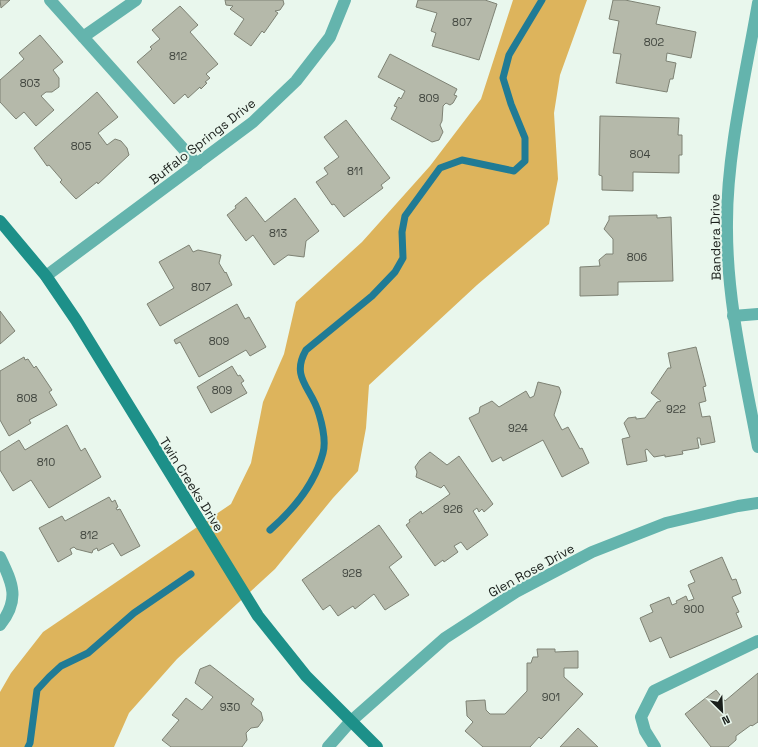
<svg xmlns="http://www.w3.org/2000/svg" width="758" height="747" font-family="'Space Grotesk',sans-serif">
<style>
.forest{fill:#ddb45c}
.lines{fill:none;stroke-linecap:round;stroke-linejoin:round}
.stream{stroke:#207b95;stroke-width:7}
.building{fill:#b5b9aa;stroke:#7e8274}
.lane{stroke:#64b4ad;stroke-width:12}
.street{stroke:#64b4ad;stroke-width:12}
.secondary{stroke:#1d9089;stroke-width:12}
.labels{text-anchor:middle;stroke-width:4;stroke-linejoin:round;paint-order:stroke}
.number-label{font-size:11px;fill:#41463f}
.street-label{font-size:13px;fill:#1a1f1b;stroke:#e9f7ed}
</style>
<rect width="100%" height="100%" fill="#e9f7ed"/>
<!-- forest -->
<path class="forest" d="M513,0H587L560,75L554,113L558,179L549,224L477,285L369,385L366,428L358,471L333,498L275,569L177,659L129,713L114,747H0V692L11,673L43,632L231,504L251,463L263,402L284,354L296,302L362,242L430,166L481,99Z"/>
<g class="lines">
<!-- stream -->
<path class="stream" d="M270,530C293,510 315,483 323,453C326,442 322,424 319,414C312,388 290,378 306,350L372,296L395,272L403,258L402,232L405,216L440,168L462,160L514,171L525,161V138L511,104L503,78L509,55L542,0
M28,747L30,743L37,690L49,677L61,666L88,653L134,613L191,574"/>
</g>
<!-- building -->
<path class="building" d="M0,0H10L1,8Z
M225,0H283L284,4L280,10L275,11L278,13L264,33L262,31L251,46L234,34L244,19L230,9L233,6L226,5Z
M418,0H485L497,4L479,60L432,46L436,33L431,31L437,13L416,7Z
M613,0H625L660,7L656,24L696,32L691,58L667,53L666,61L676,63L673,79H670L667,92L616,83L621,54L613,53L619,21L609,19Z
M180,6L198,25L190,32L218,64L206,74L210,78L205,82L207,83L201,89L200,87L188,98L185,94L174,104L137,62L152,49L150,47L160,39L152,30Z
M40,35L63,62L53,70L59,78V87L52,92H46L41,96L54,110L36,126L24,112L16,119L0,102V80L24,59L19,53Z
M390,54L457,89L454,95L457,96L453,103L450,105L446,103L443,106L442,121L440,125L443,132L439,140L432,142L391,119L397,107L394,106L399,97L401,99L405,91L378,77Z
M97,92L118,117L98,133L107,145L115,139L121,141L127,148L129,155L98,184L97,182L76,199L60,182L62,180L49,165L47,166L34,148Z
M600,116L679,118L678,135H682V155H679V173L633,172V191L602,190V176L599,175Z
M346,120L390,178L381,185L383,188L344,217L334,204L332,205L316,182L328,174L324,168L339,157L324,137Z
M246,197L265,222L295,198L319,231L306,241L304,257L288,255L274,265L253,235L246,241L227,215L236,208L235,206Z
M657,215V218L671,217L673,281L618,282V295L580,296V267L600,266L599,260L606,254H613V239L604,229L609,220V216Z
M189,245L193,252L198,250L221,255L219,263L225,273L226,272L232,285L160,326L147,304L174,288L159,262Z
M237,304L245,319L249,317L266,347L250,356L246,350L199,377L180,342L176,344L174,340Z
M0,311L15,331L0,344Z
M696,347L706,386L703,387L706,401L699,403L702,417L710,416L715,442L701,445L700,438H697L699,448L682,451L683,454L665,457V455L654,457L647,449L645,450L647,461L627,465L622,439L630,437L624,423L628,418L636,417V419L645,418L657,402L661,401L651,393L668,368H671L668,353Z
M24,357L25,360L28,359L34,368L36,366L52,390L49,392L57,405L29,420L31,423L9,436L0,420V371Z
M232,366L238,376L240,375L244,381L241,383L247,393L211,413L197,387Z
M538,382L559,387L561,392L554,415L562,430L568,427L580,449L582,448L589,463L562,477L543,440L503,461L501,457L492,462L469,418L479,413L480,407L492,401L499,407L526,391L530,398L534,396Z
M67,425L81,451L85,448L101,477L49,508L31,480L13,491L0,470V452L19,440L25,450Z
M430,452L447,465L459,456L493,504L484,512L482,509L479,512L477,508L473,511L488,535L467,550L461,542L454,546L458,552L444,562L443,560L435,566L406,525L410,522L409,520L421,511L422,514L450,494L444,485L441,488L416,477L417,472L415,467L420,460Z
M109,497L112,502L115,500L118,507L116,508L117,510L120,509L140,546L121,556L113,543L98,551L97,548L93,550L92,553L76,549L74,547L70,549L72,554L58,562L39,528L62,516L65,521Z
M379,525L402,557L389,567L409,595L385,610L374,594L355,609L353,606L338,616L330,605L323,610L302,580Z
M722,557L732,580L736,579L741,593L732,597L739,612L736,613L742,627L670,658L661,637L650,642L640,618L653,612L650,605L669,597L672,605L677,603L676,601L686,596L688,601L694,599L688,585L695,582L690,571Z
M537,649H555V652L578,651V668H564V677L583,694L541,739L539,737L530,747H483L465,731L473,722L467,716L466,701L485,700L486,710L490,714H505L527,691V663H531L533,657H538Z
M210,665L254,699L251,704L261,712L263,720L258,727L251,728L246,733L247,740L242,747H171L162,740L179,720L172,715L186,698L202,710L213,697L195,683L200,669Z
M758,673V722L752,726L751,725L736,736V740L728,747H711L685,714L716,690L725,701Z
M578,728L598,747H560Z"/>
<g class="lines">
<!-- lane -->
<path class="lane" d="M50,0L197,164
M83,37L136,0
M733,316L758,314
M0,557C13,584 20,600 0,625
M655,747L645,731L641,717L654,691L758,641"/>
<!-- street -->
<path class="street" d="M758,3C746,73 727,152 727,222C726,298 744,373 758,447
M46,276L253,122L296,81L330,37L345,0
M328,747L350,722L445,638L516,592L592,552L666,523L738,506L758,503"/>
<!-- secondary -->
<path class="secondary" d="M0,221L46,276L76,320L258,616L306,676L377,747"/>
</g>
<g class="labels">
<!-- number labels -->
<g class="number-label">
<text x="462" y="26">807</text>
<text x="654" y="46">802</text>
<text x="178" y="60">812</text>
<text x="30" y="87">803</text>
<text x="429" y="102">809</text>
<text x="81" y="150">805</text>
<text x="640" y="158">804</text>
<text x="355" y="175">811</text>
<text x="278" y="237">813</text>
<text x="637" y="261">806</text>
<text x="201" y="291">807</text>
<text x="219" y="345">809</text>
<text x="222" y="394">809</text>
<text x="27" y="402">808</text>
<text x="676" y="413">922</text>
<text x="518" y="432">924</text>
<text x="46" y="466">810</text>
<text x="453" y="513">926</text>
<text x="89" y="539">812</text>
<text x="352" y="577">928</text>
<text x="694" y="613">900</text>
<text x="551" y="701">901</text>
<text x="230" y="711">930</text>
</g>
<!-- street labels -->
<g class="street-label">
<text transform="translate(202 141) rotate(-38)" y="5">Buffalo Springs Drive</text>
<text transform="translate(715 237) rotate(-91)" y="5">Bandera Drive</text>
<text transform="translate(192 484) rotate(58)" y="5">Twin Creeks Drive</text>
<text transform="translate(531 570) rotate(-29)" y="5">Glen Rose Drive</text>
</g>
</g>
<!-- north arrow -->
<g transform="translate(722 711) rotate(156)" stroke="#e9f7ed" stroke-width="3" paint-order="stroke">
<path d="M0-3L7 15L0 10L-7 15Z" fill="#1a1f1b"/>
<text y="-6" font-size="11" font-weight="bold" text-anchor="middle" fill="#1a1f1b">N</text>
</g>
</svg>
